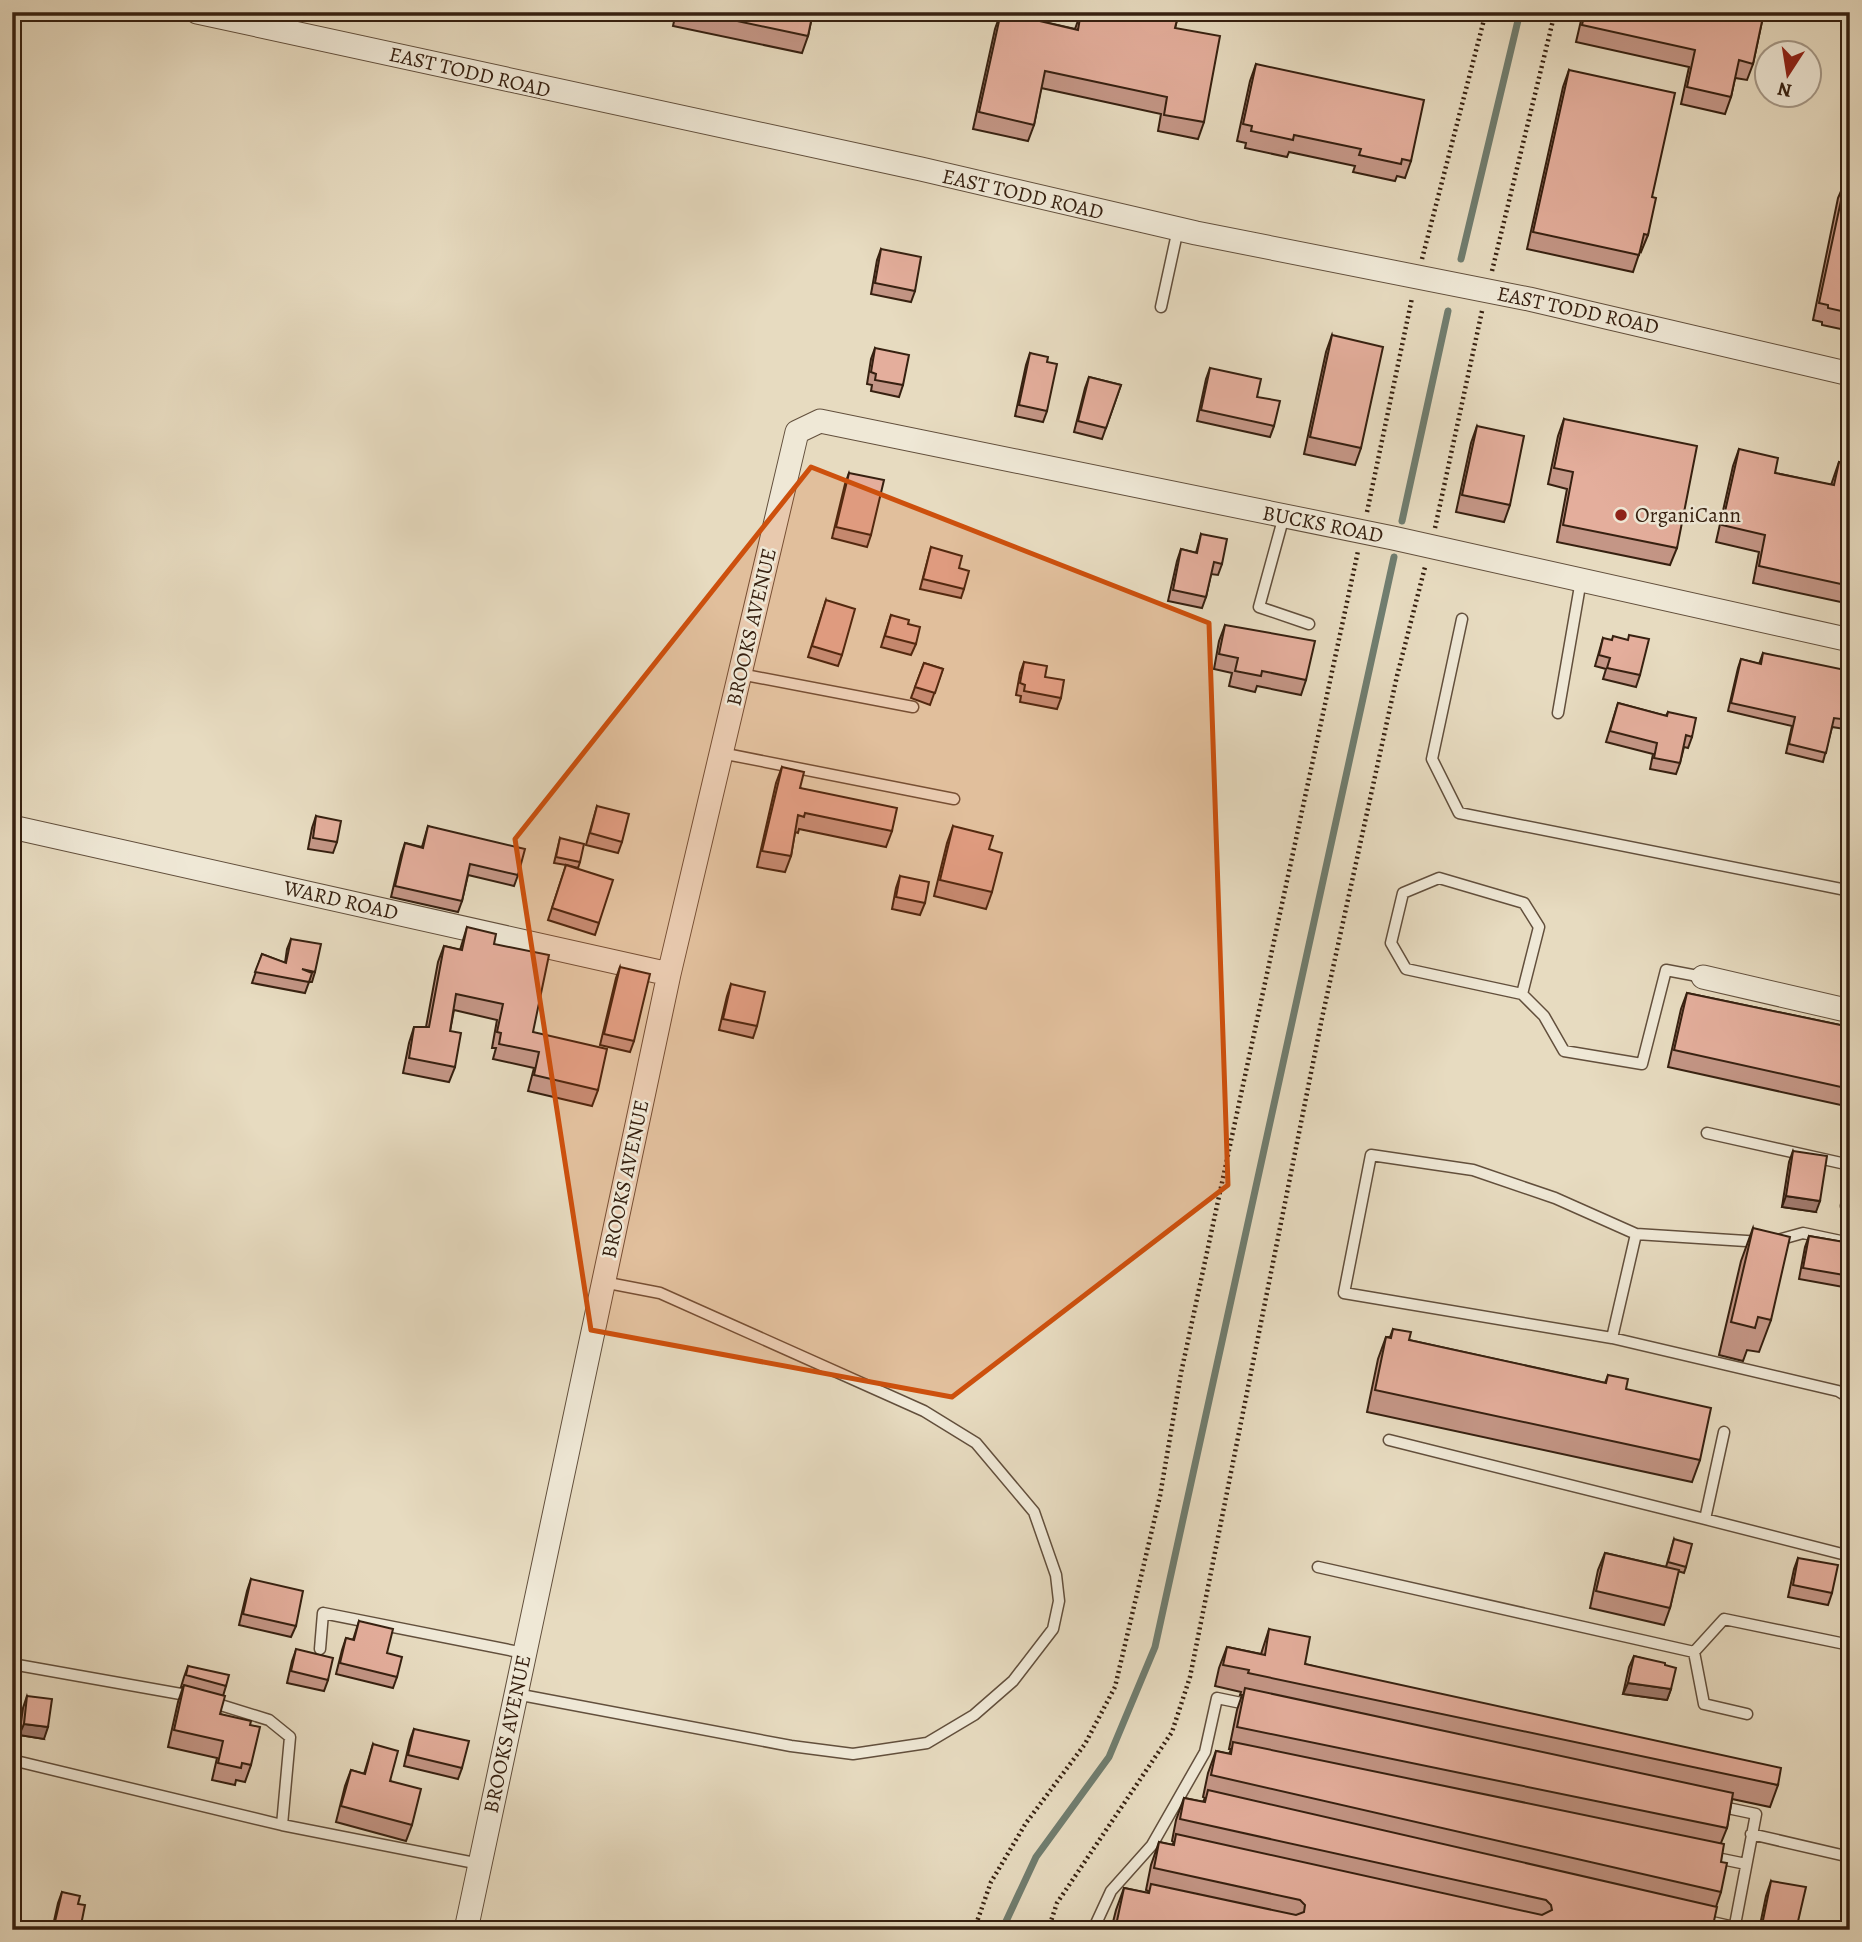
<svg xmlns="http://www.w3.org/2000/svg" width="1862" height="1942" font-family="Alegreya,serif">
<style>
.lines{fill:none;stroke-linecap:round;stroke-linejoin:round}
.stream{stroke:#707d6f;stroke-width:7}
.lane-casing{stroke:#624f3c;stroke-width:13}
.street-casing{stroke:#624f3c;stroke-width:25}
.path{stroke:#362010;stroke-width:4.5;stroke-dasharray:2 3.5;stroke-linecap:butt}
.lane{stroke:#efe8d6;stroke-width:10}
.street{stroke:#efe8d6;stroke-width:23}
.wall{fill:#c49686;stroke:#362010;stroke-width:2}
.shaded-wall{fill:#a07a6d;stroke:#362010;stroke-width:2}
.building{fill:#e4ae9c;stroke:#362010;stroke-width:2}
.marked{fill:#cd500d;fill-opacity:0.2;stroke:#cd500d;stroke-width:5;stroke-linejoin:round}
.poi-dot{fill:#8f2418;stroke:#efe8d6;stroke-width:2.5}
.labels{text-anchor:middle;stroke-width:5;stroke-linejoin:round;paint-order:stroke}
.street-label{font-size:21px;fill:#362010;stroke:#efe8d6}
.poi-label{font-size:21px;fill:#362010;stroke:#efe8d6;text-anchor:start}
</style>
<rect width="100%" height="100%" fill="#e7dbc0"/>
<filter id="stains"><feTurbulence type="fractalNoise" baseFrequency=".00286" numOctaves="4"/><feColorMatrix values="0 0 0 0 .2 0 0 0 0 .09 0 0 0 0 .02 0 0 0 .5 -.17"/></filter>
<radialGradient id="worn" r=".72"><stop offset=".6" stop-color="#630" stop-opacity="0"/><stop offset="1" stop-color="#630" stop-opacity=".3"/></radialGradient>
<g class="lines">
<!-- stream -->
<path class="stream" d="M1461,259L1520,12
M1402,521L1448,311
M1002,1930L1036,1857L1109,1757L1155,1647L1394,557"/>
<!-- lane casing -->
<g class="lane-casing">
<path id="lane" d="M1161,307L1178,229
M1284,516L1259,607L1309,624
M1462,619L1432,759L1459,813L1841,889L1850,887
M740,674L913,707
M1558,713L1581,580
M721,753L954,799
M1522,994L1539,927L1524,903L1439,878L1403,893L1391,943L1406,969L1522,994L1544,1016L1564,1051L1642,1064L1666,970L1703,977
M1707,1133L1850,1165
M1850,1187L1846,1206H1850
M1636,1234L1762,1242
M1778,1240L1803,1233L1850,1243
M1612,1338L1636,1234L1555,1198L1473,1170L1371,1155L1344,1293L1612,1338L1838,1391L1850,1398
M1724,1432L1705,1519L1850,1556
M1389,1440L1705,1519
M1318,1567L1694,1652L1724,1619L1850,1645
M320,1649L323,1613L524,1653
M1694,1652L1704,1704L1747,1714
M12,1664L192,1696
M516,1694L791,1746L853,1754L927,1743L974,1715L1013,1681L1053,1629L1059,1601L1056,1575L1034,1512L976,1443L924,1411L660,1293L603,1282
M211,1702L269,1720L290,1737L282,1825
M12,1760L282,1825L480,1864
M1718,1806L1756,1814L1734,1930
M1751,1834L1850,1857
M1707,1856L1746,1864
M1703,1920L1734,1927
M1093,1930L1111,1891L1152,1845L1205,1752L1217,1698L1251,1705"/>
</g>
<!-- street casing -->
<g class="street-casing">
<path id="street" d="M197,12L921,169L1196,233L1529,299L1850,374
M12,827L669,974
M1703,977L1850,1011
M466,1930L669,974L797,432L820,421L1393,538L1850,640"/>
</g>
<!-- path -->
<path class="path" d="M1422,259L1486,12
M1492,271L1555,12
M1367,512L1412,298
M1435,528L1482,311
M974,1930L991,1882L1026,1823L1085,1744L1115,1687L1160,1496L1181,1373L1358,551
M1048,1930L1057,1903L1172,1732L1190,1677L1322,1018L1397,676L1425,567"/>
<!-- lane -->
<use href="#lane" class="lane"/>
<!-- street -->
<use href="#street" class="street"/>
</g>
<!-- wall -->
<path class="wall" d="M676,12H813L808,36L802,53L673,26Z
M1001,12L1075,29L1081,12L1106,16V12H1179L1175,28L1204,122L1198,139L1158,131L1161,114L1041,88L1034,125L1028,141L973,129L995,29Z
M1583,12H1764L1753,64L1747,80L1735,78L1731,97L1725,114L1681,104L1689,67L1576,42Z
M1256,64L1411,161L1405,178L1397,176L1395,181L1353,172L1355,166L1289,152L1287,157L1245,148L1246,143L1237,141L1250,81Z
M1569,70L1652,197L1648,235L1641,252L1640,251L1633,272L1527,249L1563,87Z
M1845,182L1850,183V331L1822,325V322L1813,320L1838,198Z
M881,249L915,291L911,302L871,294L877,260Z
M1332,335L1361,448L1355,465L1304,454L1326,352Z
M875,348L903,385L899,397L871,391L872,385L867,384L871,359Z
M1030,353L1047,362V411L1043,422L1015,416L1026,365Z
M1210,368L1257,397L1274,426L1270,437L1197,421L1206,379Z
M1089,377L1121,385L1102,439L1074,432L1085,388Z
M1564,419L1677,548L1670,565L1557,542L1567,489L1548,484L1558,436Z
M1477,426L1510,505L1504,522L1456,512L1471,443Z
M1739,449L1775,473L1831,485L1839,462L1850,465V604L1753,583L1759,552L1716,542L1733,466Z
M849,473L871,535L867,547L832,538L845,484Z
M1201,534L1222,564L1218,575L1211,574L1206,597L1202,608L1168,601L1177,561L1181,549L1196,553Z
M931,547L959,568L964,589L961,598L920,589Z
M826,600L842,655L838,666L808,657Z
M891,615L908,624L916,644L911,655L881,647Z
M1225,625L1306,680L1301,695L1257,686L1255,692L1229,686L1232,673L1214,669L1219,641Z
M1603,638L1640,675L1636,687L1603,679L1606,669L1595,666Z
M1763,653L1848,720L1844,729L1832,727L1823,762L1786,753L1792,726L1728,711L1738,668L1741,659L1759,664Z
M1024,662L1045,677L1061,698L1057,709L1020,702L1021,696L1016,695L1020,673Z
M924,663L943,669L930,705L911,698Z
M1618,703L1666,716L1668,712L1692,737L1688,748L1684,747L1680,763L1676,774L1650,769L1653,754L1606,742Z
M782,767L800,788L892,831L886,847L799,829L798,833L795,832L791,856L785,872L757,867L776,783Z
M1850,793V810L1846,809Z
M597,806L622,842L618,853L586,845Z
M316,816L337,842L333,853L308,849L312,828Z
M428,826L518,875L514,886L468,875L462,901L458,912L391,897L401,855L405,843L422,847Z
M953,826L992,892L986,909L934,896L947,843Z
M560,838L580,862L578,868L567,865L599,923L595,935L548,920L566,865L554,863Z
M900,876L925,903L920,915L892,909L896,888Z
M467,927L494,944L533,1032L598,1090L592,1106L528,1091L534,1068L493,1059L496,1048H492L497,1020L454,1010L450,1031L455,1067L449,1082L403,1073L409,1043L414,1027H426L438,962L444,946L460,950Z
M291,939L315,972L312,982H309L305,993L252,983L262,954L285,963L287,949Z
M620,967L634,1041L630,1052L600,1045L616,978Z
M731,984L757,1026L753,1038L719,1030L727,996Z
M1687,993L1850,1027V1107L1668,1067L1681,1009Z
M1793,1151L1816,1212L1782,1207L1789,1162Z
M1753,1228L1771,1320L1759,1352L1747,1350L1743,1361L1719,1355L1741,1261Z
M1809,1236L1850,1243L1849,1288L1799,1279L1805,1247Z
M1393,1329L1409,1340L1605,1383L1608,1375L1626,1389L1700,1460L1692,1482L1367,1412L1378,1359L1386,1337H1390Z
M1674,1539L1686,1567L1684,1573L1678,1571L1670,1608L1664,1625L1590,1608L1598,1570L1605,1553L1666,1567Z
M1798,1558L1832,1593L1828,1605L1788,1597L1794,1569Z
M251,1579L296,1626L291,1637L239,1625L247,1591Z
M359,1621L397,1677L393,1688L336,1674L342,1650L346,1638L353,1640Z
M1269,1629L1305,1664L1778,1785L1770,1807L1732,1799L1727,1828L1721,1843V1892L1716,1907L1712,1930H1111L1116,1910L1124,1888L1147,1893L1148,1891L1146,1890L1151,1865L1159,1842L1172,1845L1174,1842L1172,1841L1176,1820L1184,1798L1203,1802L1205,1798L1203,1797L1208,1773L1216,1751L1229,1754L1231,1749H1229L1237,1710L1242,1695H1240L1241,1692L1215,1686L1219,1668L1227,1647L1261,1654Z
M296,1650L328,1680L324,1691L287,1683L292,1661Z
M1634,1656L1665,1665L1671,1689L1667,1700L1623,1694L1629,1667Z
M188,1666L226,1686L223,1696L220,1714L250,1725L251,1765L245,1782L236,1780L235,1785L212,1780L217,1758L168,1747L178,1702L183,1687H181L184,1677Z
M27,1696L44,1739L19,1735L23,1708Z
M414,1729L462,1768L458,1779L404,1766L410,1740Z
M373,1744L412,1825L406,1841L336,1822L345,1786L351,1770L364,1774Z
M1771,1881L1796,1930H1759L1766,1896Z
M62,1892L78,1904L80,1930H52L58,1903Z"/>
<!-- shaded-wall -->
<path class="shaded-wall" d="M1786,1196L1820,1201L1816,1212L1782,1207Z
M1628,1683L1671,1689L1667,1700L1623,1694Z
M24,1724L48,1727L44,1739L19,1735Z"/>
<!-- building -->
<path class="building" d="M695,12H813L808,36Z
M1001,12L1078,30L1081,12L1108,16L1109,12H1179L1175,28L1220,36L1204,122L1164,115L1167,97L1045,71L1034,125L979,112Z
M1585,12H1764L1753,64L1739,60L1731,97L1687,87L1695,50L1582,25Z
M1256,64L1424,100L1411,161L1402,159L1401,164L1359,155L1361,149L1294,135L1293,140L1251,131L1252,126L1243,124Z
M1569,70L1675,93L1652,197L1656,198L1648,235L1644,234L1639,255L1533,232Z
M1845,182L1850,183V313L1828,308V305L1819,303Z
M881,249L921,257L915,291L875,283Z
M1332,335L1383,347L1361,448L1310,437Z
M875,348L909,355L903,385L875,380L876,374L871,372Z
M1030,353L1048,357L1047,362L1057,364L1047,411L1019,405Z
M1210,368L1261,379L1257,397L1280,401L1274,426L1201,410Z
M1089,377L1121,385L1106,428L1078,421Z
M1564,419L1697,446L1677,548L1563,525L1573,472L1554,468Z
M1477,426L1524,436L1510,505L1462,495Z
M1739,449L1778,458L1775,473L1834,485L1839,462L1850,465V586L1759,566L1765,535L1722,525Z
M849,473L884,480L871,535L836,527Z
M1201,534L1227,539L1222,564L1214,562L1206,597L1173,590L1181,549L1197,553Z
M931,547L962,556L959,568L969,571L964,589L923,579Z
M826,600L855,609L842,655L812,646Z
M891,615L909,620L908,624L920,627L916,644L885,636Z
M1225,625L1315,641L1306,680L1262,671L1261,676L1235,671L1238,658L1219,654Z
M1629,635L1649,639L1640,675L1607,668L1610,658L1599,655L1603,638L1612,640L1613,636L1628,640Z
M1763,653L1850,671V711L1848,720L1834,718L1826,753L1789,744L1795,717L1731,703L1741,659L1761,664Z
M1024,662L1047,666L1045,677L1064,680L1061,698L1024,691L1025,685L1020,683Z
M924,663L943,669L935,693L915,687Z
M1618,703L1667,716L1668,712L1696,718L1692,737L1686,735L1680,763L1654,758L1657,743L1610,731Z
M782,767L804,772L800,788L897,808L892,831L805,813L804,817L798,815L791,856L762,851Z
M597,806L629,814L622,842L590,833Z
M316,816L341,821L337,842L313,838Z
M428,826L525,849L518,875L470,864L462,901L395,886L405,843L423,848Z
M953,826L993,836L989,849L1002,853L992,892L940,880Z
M560,838L584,844L580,862L556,857Z
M566,865L613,880L599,923L552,908Z
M900,876L929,882L925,903L896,897Z
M467,927L496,934L494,944L549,955L533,1032L607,1049L598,1090L534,1075L539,1052L499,1044L501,1033L497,1032L503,1004L456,994L450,1031L461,1033L455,1067L409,1058L414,1027H429L444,946L462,950Z
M291,939L321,944L315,972L302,969L312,973L309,982L255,972L262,954L286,963Z
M620,967L650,974L634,1041L604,1034Z
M731,984L765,992L757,1026L723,1019Z
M1687,993L1850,1027V1089L1674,1050Z
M1793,1151L1827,1156L1820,1201L1786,1196Z
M1753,1228L1790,1237L1771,1320L1758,1317L1755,1328L1731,1322Z
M1809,1236L1850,1243V1276L1803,1268Z
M1393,1329L1411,1332L1409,1340L1606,1383L1608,1375L1628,1379L1626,1389L1711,1408L1700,1460L1375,1390L1386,1337L1391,1338Z
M1674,1539L1692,1544L1686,1567L1668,1562Z
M1605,1553L1679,1570L1670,1608L1596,1591Z
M1798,1558L1838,1565L1832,1593L1793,1585Z
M251,1579L303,1591L296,1626L243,1614Z
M359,1621L393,1629L387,1653L402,1657L397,1677L340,1663L346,1638L354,1640Z
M1269,1629L1310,1637L1305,1664L1781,1768L1778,1785L1248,1673L1249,1670L1223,1665L1227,1647L1265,1655Z
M296,1649L333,1658L328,1680L291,1671Z
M1634,1656L1665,1663V1665L1676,1668L1671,1689L1628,1683Z
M188,1666L229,1675L226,1686L186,1675Z
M184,1685L225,1696L220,1714L251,1721L250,1725L260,1727L251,1765L242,1763L241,1768L218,1763L223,1741L174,1730Z
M1245,1688L1733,1793L1727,1828L1237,1727Z
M27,1696L52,1699L48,1727L24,1724Z
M414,1729L469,1741L462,1768L408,1755Z
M1233,1742L1724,1844L1721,1862L1727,1863L1721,1892L1211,1775L1216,1751L1231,1754Z
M373,1744L398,1751L390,1781L421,1789L412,1825L341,1806L351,1770L365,1774Z
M1208,1790L1717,1907L1712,1930H1115L1124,1888L1149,1893L1151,1884L1296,1915L1304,1912L1305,1905L1300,1900L1154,1868L1159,1842L1174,1845L1176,1834L1542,1915L1552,1910L1551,1905L1546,1900L1180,1819L1184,1798L1205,1802Z
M1771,1881L1806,1887L1796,1930H1761Z
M62,1892L80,1896L78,1904L85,1905L80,1930H53Z
M191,1923L215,1928V1930H190Z
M306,1927L317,1930H305Z"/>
<!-- marked area -->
<path class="marked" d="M811,467L1209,623L1228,1185L952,1397L591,1330L515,839Z"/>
<!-- markers -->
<circle class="poi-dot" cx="1621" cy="515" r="7"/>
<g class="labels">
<!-- street labels -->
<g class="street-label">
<text transform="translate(470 72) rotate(13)" y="7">EAST TODD ROAD</text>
<text transform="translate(1023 194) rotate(13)" y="7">EAST TODD ROAD</text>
<text transform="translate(1578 310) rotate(12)" y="7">EAST TODD ROAD</text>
<text transform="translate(1323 524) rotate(11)" y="7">BUCKS ROAD</text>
<text transform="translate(751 627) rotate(-77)" y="7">BROOKS AVENUE</text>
<text transform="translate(341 900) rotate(13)" y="7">WARD ROAD</text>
<text transform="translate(625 1179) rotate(-78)" y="7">BROOKS AVENUE</text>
<text transform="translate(507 1734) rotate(-78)" y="7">BROOKS AVENUE</text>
</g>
<!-- poi labels -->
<g class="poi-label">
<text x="1635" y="522">OrganiCann</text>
</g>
</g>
<!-- margin -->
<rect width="1862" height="1942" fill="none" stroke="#e7dbc0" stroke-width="42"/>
<rect x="14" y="14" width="1834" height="1914" fill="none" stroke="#362010" stroke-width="3.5"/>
<rect x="21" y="21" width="1820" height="1900" fill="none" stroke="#362010" stroke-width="2"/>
<!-- north arrow -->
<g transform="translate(1788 74) rotate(192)"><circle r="33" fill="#efe8d6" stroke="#a59887" stroke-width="2"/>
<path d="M0-5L12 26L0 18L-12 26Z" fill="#8f2418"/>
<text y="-10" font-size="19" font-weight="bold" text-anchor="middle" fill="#362010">N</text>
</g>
<rect width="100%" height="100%" filter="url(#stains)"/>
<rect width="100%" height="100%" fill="url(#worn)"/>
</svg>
